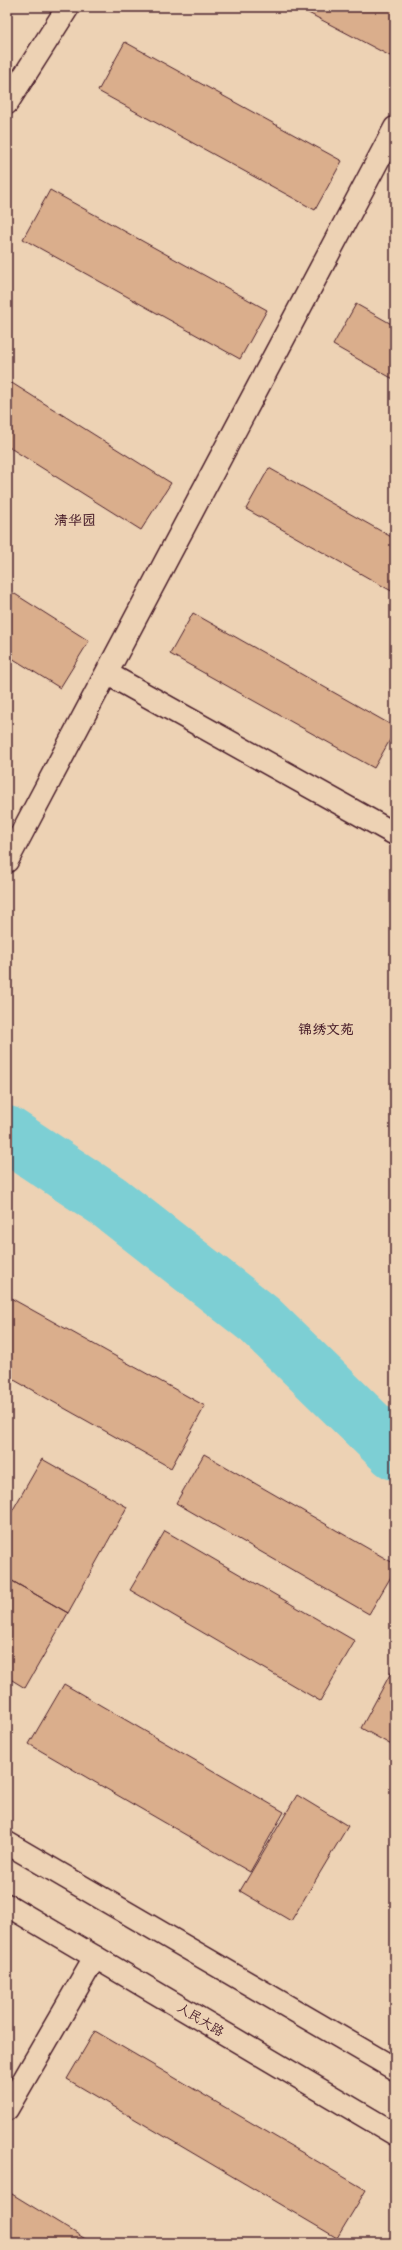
<svg xmlns="http://www.w3.org/2000/svg" width="402" height="2250" font-family="'Comic Neue','LXGW WenKai TC',sans-serif">
<style>
.lines{fill:none;stroke-linecap:round;stroke-linejoin:round}
.river{stroke:#7dcfd4;stroke-width:56}
.building{fill:#daae8c;stroke:#4a1f2b}
.minor-casing{stroke:#4a1f2b;stroke-width:25}
.primary-casing{stroke:#4a1f2b;stroke-width:25}
.minor{stroke:#edd2b4;stroke-width:22}
.primary{stroke:#edd2b4;stroke-width:22}
.labels{text-anchor:middle;stroke-width:3;stroke-linejoin:round;paint-order:stroke}
.street-label{font-size:13px;fill:#4a1f2b;stroke:#edd2b4}
.neighbourhood-label{font-size:14px;font-weight:bold;fill:#4a1f2b;stroke:#edd2b4}
</style>
<rect width="100%" height="100%" fill="#edd2b4"/>
<filter id="ink" filterUnits="userSpaceOnUse"><feTurbulence type="fractalNoise" baseFrequency=".025" numOctaves="2"/><feDisplacementMap in="SourceGraphic" scale="8" xChannelSelector="R" yChannelSelector="G"/><feConvolveMatrix kernelMatrix="1 2 1 2 8 2 1 2 1" color-interpolation-filters="sRGB"/></filter>
<g filter="url(#ink)">
<g class="lines">
<!-- river -->
<path class="river" d="M7,1134L108,1201L260,1320L395,1452"/>
</g>
<!-- building -->
<path class="building" d="M297,7H395V56L394,58Z
M125,42L342,161L315,210L98,91Z
M50,190L267,310L240,359L23,239Z
M356,304L395,326V380L333,345Z
M7,380L171,483L141,530L7,446Z
M269,468L395,539V593L246,509Z
M7,589L89,641L60,688L7,655Z
M193,613L395,727V731L374,768L170,654Z
M7,1296L205,1406L171,1468L7,1376Z
M204,1454L395,1564V1570L369,1614L176,1503Z
M42,1459L127,1507L68,1613L7,1578V1520Z
M165,1531L355,1641L320,1701L130,1590Z
M7,1578L68,1613L25,1688L7,1677Z
M394,1667H395V1747L361,1728Z
M64,1684L284,1812L250,1872L29,1744Z
M297,1795L348,1826L291,1921L240,1891Z
M95,2031L366,2190L337,2238L67,2079Z
M7,2191L92,2243H7Z"/>
<g class="lines">
<!-- minor casing -->
<g class="minor-casing">
<path id="minor" d="M7,103L68,7
M108,674L395,834
M7,861L395,128
M7,2109L95,1957"/>
</g>
<!-- primary casing -->
<g class="primary-casing">
<path id="primary" d="M7,1843L395,2069
M7,1905L395,2134"/>
</g>
<!-- minor -->
<use href="#minor" class="minor"/>
<!-- primary -->
<use href="#primary" class="primary"/>
</g>
</g>
<g class="labels">
<!-- street labels -->
<g class="street-label">
<text transform="translate(201 2019) rotate(31)" y="5">人民大路</text>
</g>
<!-- neighbourhood labels -->
<g class="neighbourhood-label">
<text x="75" y="525">清华园</text>
<text x="326" y="1034">锦绣文苑</text>
</g>
</g>
<!-- margin -->
<rect width="402" height="2250" fill="none" stroke="#edd2b4" stroke-width="24"/>
<rect x="12" y="12" width="378" height="2226" fill="none" stroke="#4a1f2b" stroke-width="1.5" filter="url(#ink)"/>
</svg>
